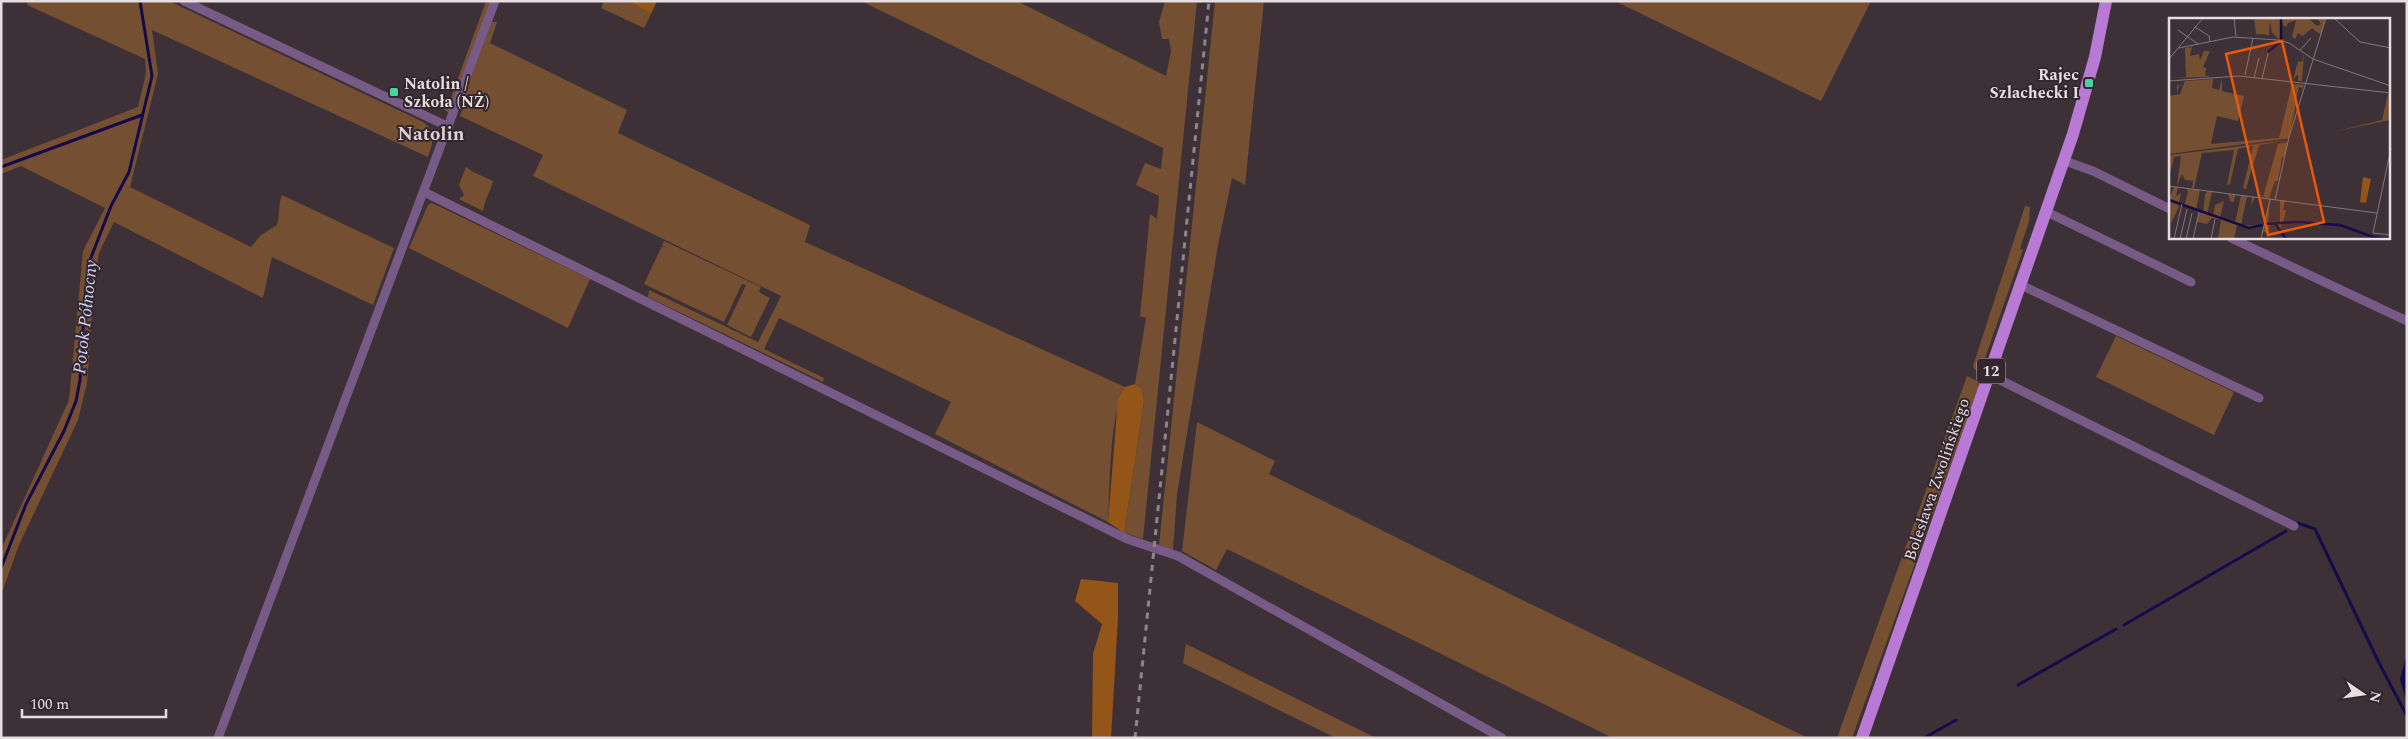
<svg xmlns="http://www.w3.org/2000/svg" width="2408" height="739" font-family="Spectral,serif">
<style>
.green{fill:#744f32}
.forest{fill:#945519}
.water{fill:#150b4b}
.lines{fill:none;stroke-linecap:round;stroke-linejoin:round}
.stream{stroke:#150b4b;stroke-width:3}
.street{stroke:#775a86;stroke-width:9}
.primary{stroke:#b87ad4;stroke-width:12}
.rail{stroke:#90858a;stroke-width:3;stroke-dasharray:6 6;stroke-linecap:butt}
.poi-dot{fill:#48d49d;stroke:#33272d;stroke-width:2}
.labels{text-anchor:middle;stroke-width:4;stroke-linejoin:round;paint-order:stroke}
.shield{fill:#33272d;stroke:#b0a6ab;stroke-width:1}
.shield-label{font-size:15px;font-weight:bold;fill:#e6dde1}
.poi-label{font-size:16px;font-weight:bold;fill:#e6dde1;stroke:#33272d;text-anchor:end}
.street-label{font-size:16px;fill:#e6dde1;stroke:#33272d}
.water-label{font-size:18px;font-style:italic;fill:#ccd1f9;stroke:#33272d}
.quarter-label{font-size:19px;font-weight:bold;fill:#dfcfd6;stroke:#33272d}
.inset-river{fill:none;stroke:#150b4b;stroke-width:2.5}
.inset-road{fill:none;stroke:#81767b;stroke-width:1}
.view{fill:#e8590c;fill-opacity:0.15;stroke:#e8590c;stroke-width:2.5}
.inset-edge{fill:none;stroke:#e6dde1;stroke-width:2.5}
</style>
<rect width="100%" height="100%" fill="#3d3137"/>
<!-- green -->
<path class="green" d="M28,1H169L421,121C438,130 433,142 428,157L152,30L158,74L130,187L251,247L261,235L277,225C280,215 278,205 282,195L394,248L373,305L272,257L263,298L114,222L99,253L95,280L87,383L78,420L19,545L1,595V550L5,541L69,400L83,251L105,208L21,166L1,174V160L138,107L146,73L145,59L27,5Z
M486,1H492L450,114L442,108L448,106Z
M604,1H628L651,14L644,28L601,8Z
M861,1H1017L1166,76L1171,51L1169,39H1162L1159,22L1165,1H1197L1143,539L1124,533L1144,402L1142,389L1135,384L1146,318L1140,316L1150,214L1157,219L1159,196L1136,185L1145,163L1161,169L1163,148Z
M1215,1H1264L1245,185L1232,178L1218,245L1177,494L1173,550L1159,545Z
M1615,1H1871L1821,101Z
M492,22H497L490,43L627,110L618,133L810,225L805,242L1125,387C1109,416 1110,487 1108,522L935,434L951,402L779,318L764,349L824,378L823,382L648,297L649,290L758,342L781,296L533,176L543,155L460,116L463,105L461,104Z
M466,167L473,172L493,181C490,192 484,201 483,211L459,199L464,195L459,185Z
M432,203L590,279L568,328L409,248L428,205Z
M2025,206L2030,207L2029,221L2020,249L2023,250L1980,372L1974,369L1973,366Z
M664,241L761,287L759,292L770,298L751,337L727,325L746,285L742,284L724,322L644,284L662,246L667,248L662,245Z
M2116,336L2234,392L2214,435L2096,377Z
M1967,376L1977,381L1979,386L1852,738H1837Z
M1197,422L1275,461L1269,474L1516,597L1808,738H1613L1227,549L1216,570L1182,551Z
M1186,644L1376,738H1336L1183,663Z"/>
<!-- forest -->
<path class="forest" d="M628,1H657L651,14Z
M1135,384L1142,389L1144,402L1124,533L1108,522L1118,399L1125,387Z
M1081,579L1118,583V618L1111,738H1092L1093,654L1102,624L1075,601Z"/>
<!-- water -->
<path class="water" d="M2407,652V704L2400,679Z"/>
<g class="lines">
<!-- stream -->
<path class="stream" d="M1,167L142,115
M2298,523L2315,529L2379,663L2407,716
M1,568L26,504L64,431L76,401L80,380L85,297L90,260L111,206L129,172L152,76L140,1
M2124,625L2286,531
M2018,685L2116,629
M1924,738L1956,720"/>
<!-- street -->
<path class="street" d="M184,1L449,127
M2065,161L2093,171L2170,209
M424,192L1127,539L1178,556L1502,738
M2047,212L2191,282
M2231,238L2407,321
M2021,285L2259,398
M1990,375L2294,526
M218,738L495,1"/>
<!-- primary -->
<path class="primary" d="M1862,738L2073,134L2095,57L2106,1"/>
<!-- rail -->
<path class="rail" d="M1135,738L1209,1"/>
</g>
<!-- markers -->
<g class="poi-dot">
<rect x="2084" y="78" width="10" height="10" rx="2.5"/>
<rect x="389" y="87" width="10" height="10" rx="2.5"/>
</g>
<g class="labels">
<!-- shield labels -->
<rect class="shield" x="1977" y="358.5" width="28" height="25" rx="4"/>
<g class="shield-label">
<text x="1991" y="376">12</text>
</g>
<!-- poi labels -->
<g class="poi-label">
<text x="2079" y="80">Rajec<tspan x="2079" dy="18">Szlachecki I</tspan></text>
<text x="404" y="89" text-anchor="start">Natolin /<tspan x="404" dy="18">Szkoła (NŻ)</tspan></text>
</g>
<!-- street labels -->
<g class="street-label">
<text transform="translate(1936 479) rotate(-71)" y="6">Bolesława Zwolińskiego</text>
</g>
<!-- water labels -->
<g class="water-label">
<text transform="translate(85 317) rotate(-84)" y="6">Potok Północny</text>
</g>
<!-- quarter labels -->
<g class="quarter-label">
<text x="431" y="140">Natolin</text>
</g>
</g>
<!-- overview -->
<g transform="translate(2169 18)">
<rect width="221" height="221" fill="#3d3137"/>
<path d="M85,0H139L148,8L152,6L148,0L156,1L152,17L143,10L134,18L129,15L126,21L123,19L127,2L119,5L117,9L113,6L111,22L103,15L101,4L100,17L87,16ZM23,29L21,38L30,36L31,42L35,33H41L34,49L37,50L36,57L41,59L0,60L17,59L16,30ZM135,36L133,63H129V56L124,62L129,43L133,44ZM53,60V73L75,78L69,103L48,98L42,126L110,120L123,66L93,63L135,67L132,75L133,70L130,69L120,120L0,136V78L11,76L14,68H10L8,75V67L14,68L16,63L44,61L43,70L50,72ZM219,76H221V102L164,114L213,102ZM120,122L90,127L77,171L74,170L84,128L69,131L61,166L58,167L65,132L33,135L25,170H23L24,163L16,162L13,156L8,168L12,138L5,139L0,160V137ZM119,124L115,139H113L109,163H106L100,180L94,179L109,126ZM5,169H9L7,178L12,175L10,185L16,186L19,173L17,170L31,172L27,192L34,195L36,177L38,173L43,174L38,197L44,198L46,187L55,183L51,200L66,205L72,178L66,177L65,184L61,183L59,176L86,179L82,188L83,179H78L72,207L94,208L83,211L68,207L65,221H49L52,202L43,200L38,206L28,204L30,194L11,186L2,206L0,181ZM101,182L99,205L111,204V183H116L114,192H117L114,204H129L159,207L113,205L111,212L118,221L105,205H101L99,215L94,214Z" fill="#744f32"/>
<path d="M194,159L202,161L197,185L191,184Z" fill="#945519"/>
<path class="inset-river" d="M112,21V0M99,34L111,24M0,182L80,210L94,207M106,205L117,221M96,206L128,204L171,207L204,219L222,221"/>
<path class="inset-road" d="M65,0L67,18M165,0L191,24L222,30M26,9L40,18L41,24M9,12L29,26M10,30L64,19L109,22L120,25L144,41L222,68M131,32L142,20M0,41L34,0M76,57L84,20M85,60L90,40M93,61L99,35M0,63L70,58L222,75M222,130L204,215L222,217M0,168L208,195M106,182L120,119L157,0M5,221L13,186M11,221L18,191M17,221L23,195M24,221L30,194M42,221L46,201M92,221L101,181"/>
<path class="view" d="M113,23L155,204L99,217L57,36Z"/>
<rect width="221" height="221" class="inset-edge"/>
</g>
<!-- border -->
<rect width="2408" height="739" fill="none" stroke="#e6dde1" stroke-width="5"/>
<!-- north arrow -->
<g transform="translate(2363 694) rotate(103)" stroke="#33272d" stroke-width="4" paint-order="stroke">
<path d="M0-4L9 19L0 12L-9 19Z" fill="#e6dde1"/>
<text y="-8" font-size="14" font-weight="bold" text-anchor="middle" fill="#e6dde1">N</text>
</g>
<!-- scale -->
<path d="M22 709v8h144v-8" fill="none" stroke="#e6dde1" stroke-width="2.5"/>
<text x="30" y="709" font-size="15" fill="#e6dde1" stroke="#33272d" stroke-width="4" paint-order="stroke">100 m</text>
</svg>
